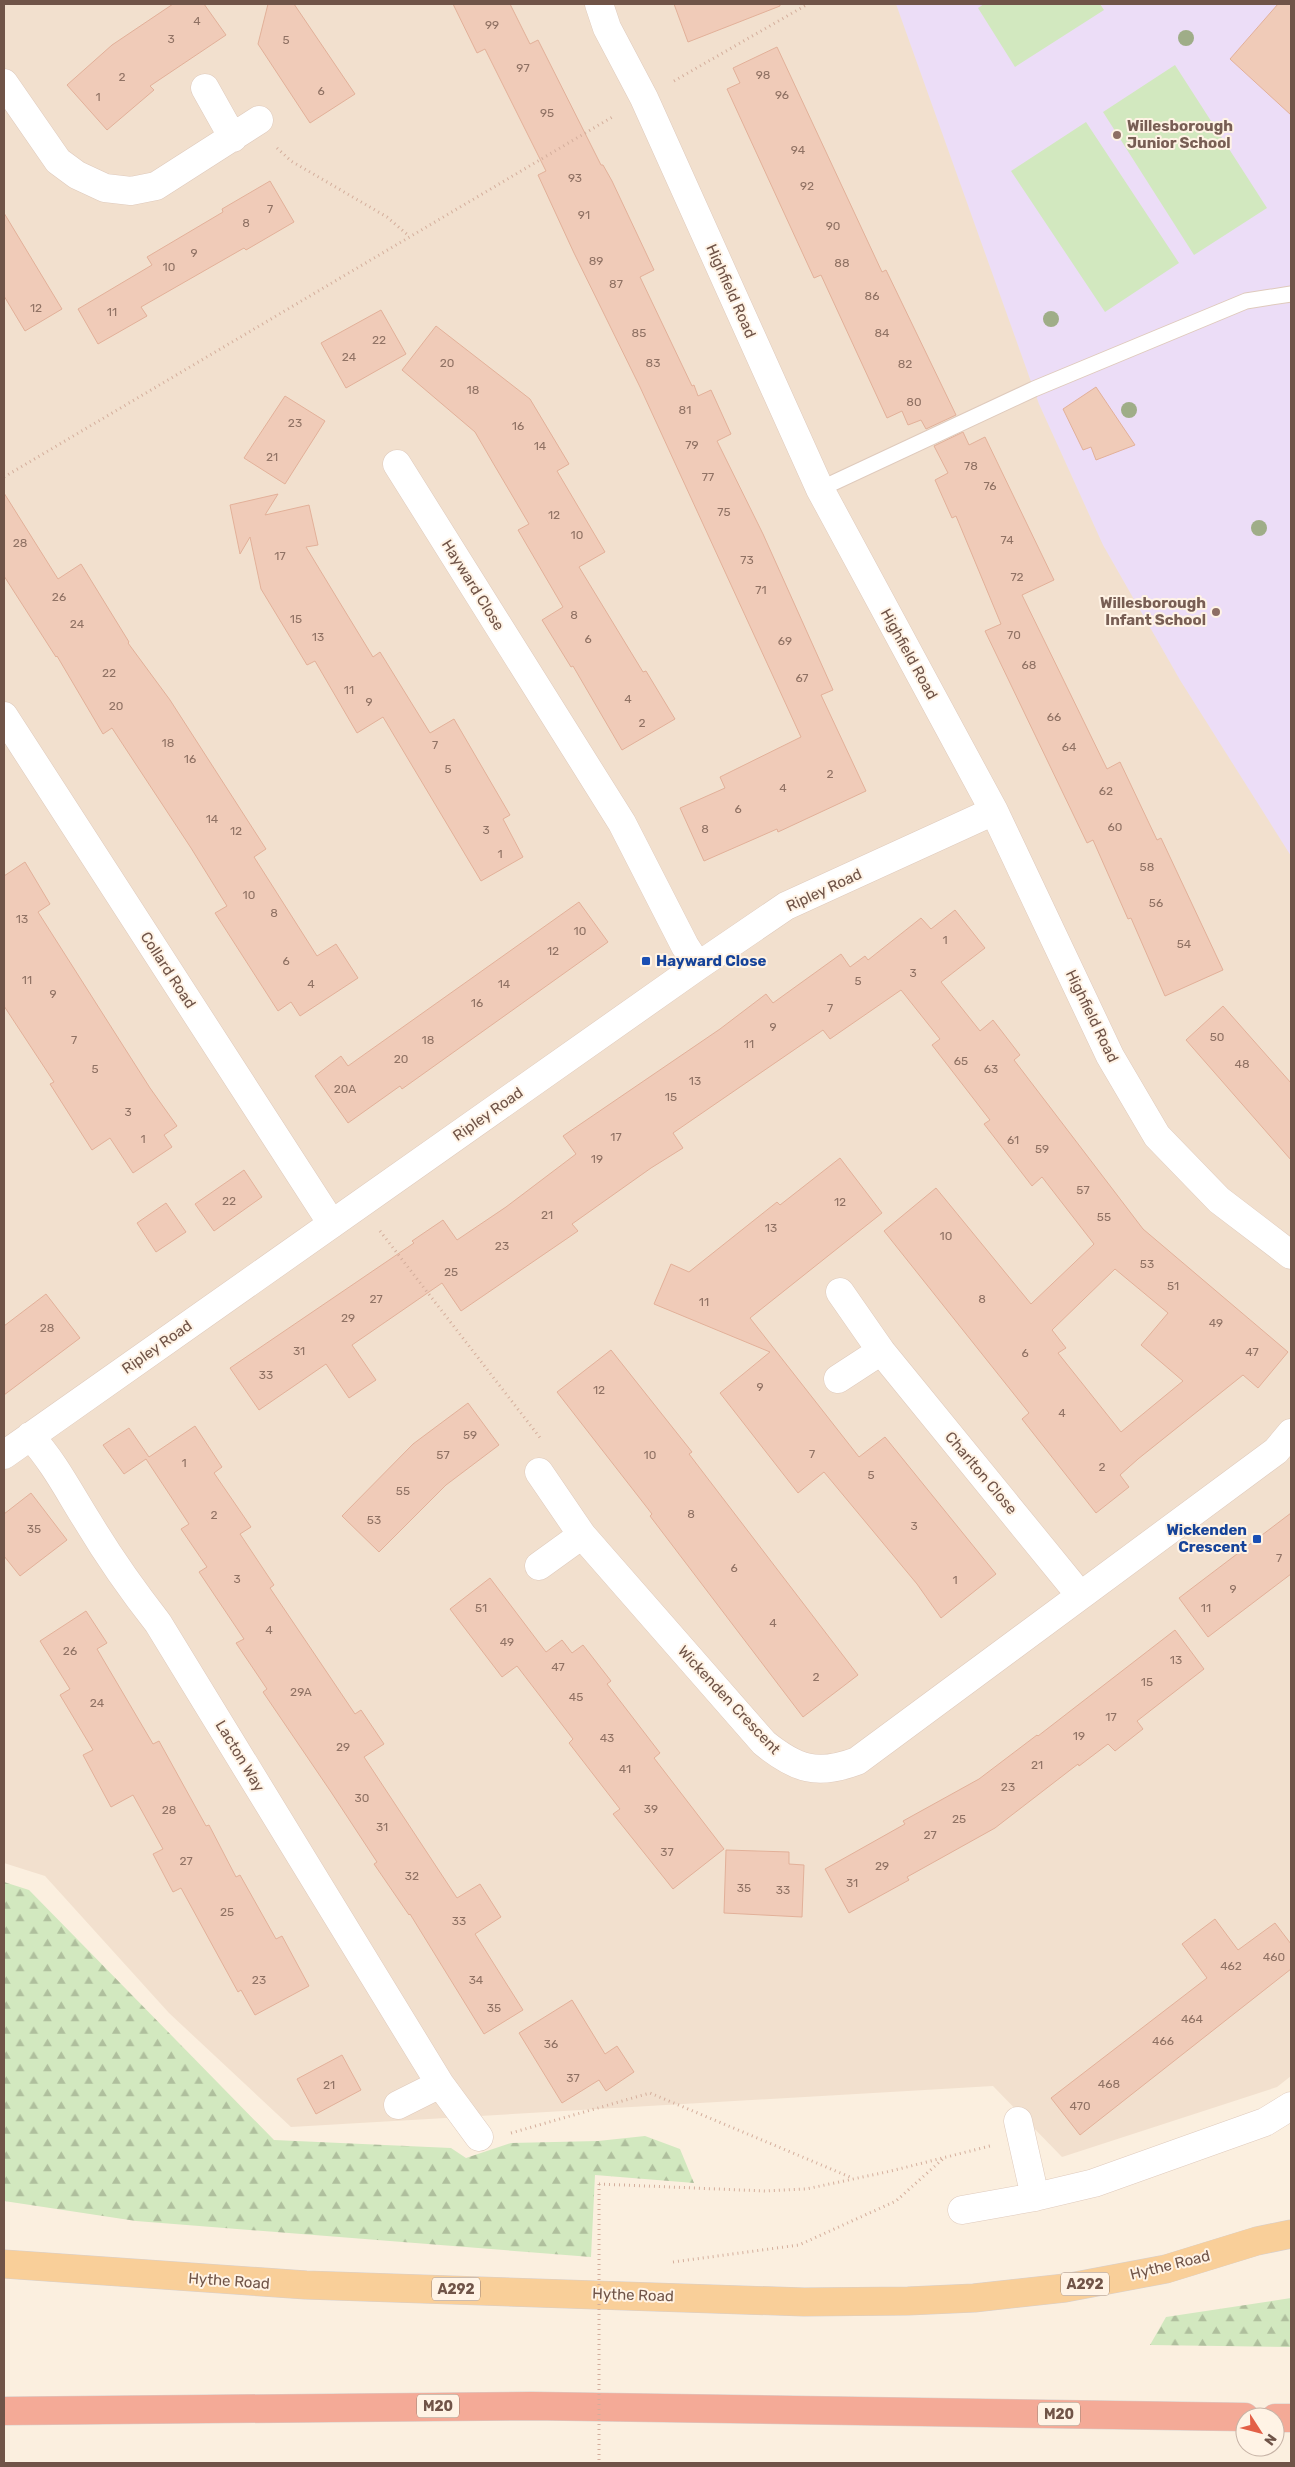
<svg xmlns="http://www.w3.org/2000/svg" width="1295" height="2467" font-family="Rubik,sans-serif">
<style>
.residential{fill:#f2e0ce}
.education{fill:#ecddf7}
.grass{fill:#d2e8bf}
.forest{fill:url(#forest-firs)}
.building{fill:#f0cbb8;stroke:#e2b099;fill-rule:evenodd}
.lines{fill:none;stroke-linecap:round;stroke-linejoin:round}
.lane-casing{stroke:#dfcabc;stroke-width:17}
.street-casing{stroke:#dfcabc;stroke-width:29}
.primary-casing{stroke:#d7cfcc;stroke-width:29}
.highway-casing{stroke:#d7cfcc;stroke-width:29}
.path{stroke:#d4ae9c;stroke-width:3;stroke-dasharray:1 4;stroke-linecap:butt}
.lane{stroke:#fff;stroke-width:15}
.street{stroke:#fff;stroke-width:28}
.primary{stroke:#f9cf99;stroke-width:28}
.highway{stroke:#f4aa97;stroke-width:28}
.path-bridge{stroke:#d4ae9c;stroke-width:3;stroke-dasharray:1 4;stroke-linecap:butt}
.tree{fill:#9fad88}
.education-dot{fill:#8d6e63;stroke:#fff3e5;stroke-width:2}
.transit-dot{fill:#1a4fb4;stroke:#fff3e5;stroke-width:2}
.labels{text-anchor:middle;stroke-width:4;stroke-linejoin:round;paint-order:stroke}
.number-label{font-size:12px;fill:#907264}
.shield{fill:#fff3e5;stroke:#9b8477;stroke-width:1}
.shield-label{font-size:14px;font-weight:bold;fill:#705448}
.education-label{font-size:15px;font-weight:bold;fill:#785e54;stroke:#fff3e5;text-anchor:start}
.street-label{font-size:15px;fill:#705448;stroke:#fff3e5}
.transit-label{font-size:15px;font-weight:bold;fill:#164399;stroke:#fff3e5;text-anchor:start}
</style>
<defs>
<pattern id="forest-firs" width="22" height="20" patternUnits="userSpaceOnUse" patternTransform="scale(1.25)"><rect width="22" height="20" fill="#d2e8bf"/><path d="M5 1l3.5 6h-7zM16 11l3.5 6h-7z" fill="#afbf9d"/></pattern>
</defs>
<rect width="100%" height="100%" fill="#fbefdf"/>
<!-- residential -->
<path class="residential" d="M4,4H1291V2076L1277,2087L1062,2157L993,2086L291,2127L169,2013L45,1876L4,1863Z"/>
<!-- education -->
<path class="education" d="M896,4H1291V856L1180,680L1103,545L1039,404Z"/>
<!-- grass -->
<path class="grass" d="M984,4H1100L1104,10L1015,67L978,8Z
M1175,65L1267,208L1194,255L1103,112Z
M1086,122L1179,263L1105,312L1011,171Z"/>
<!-- forest -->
<path class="forest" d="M4,1882L29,1890L274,2140L451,2148L466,2158L511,2143L598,2141L645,2136L680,2149L694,2183L595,2175L591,2257L136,2221L4,2201Z
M1291,2298V2347L1150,2345L1166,2317Z"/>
<!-- building -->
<path class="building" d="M173,4H204L226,35L150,86L154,90L107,130L67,85L112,45Z
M268,4H294L355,94L310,123L258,44Z
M453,4H510L530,44L538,40L601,165H603L612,181L654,270L640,277L692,386L694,385L698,396L711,390L731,434L717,441L763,534L833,690L821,695L866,791L778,832L777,829L704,861L680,808L725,788L720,777L801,737L640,387L574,253L538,175L546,171L485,49L477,53Z
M674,4H780V6L688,42Z
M1278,4H1291V115L1230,59Z
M777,47L882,272L886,270L956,415L926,429L921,420L908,425L902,411L887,418L821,275L814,278L727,89L740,83L733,68Z
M270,181L294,222L246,250L244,248L141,307L147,316L98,344L78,309L152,265L147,257L223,212L222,209Z
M4,213L62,309L25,331L4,296Z
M381,310L406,354L346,388L321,343Z
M436,326L530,399L569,464L557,471L605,552L579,567L643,672L646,671L675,719L622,750L573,666L571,667L542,620L563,607L518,530L529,524L493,463L475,432L402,370Z
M1096,387L1135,445L1096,460L1091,447L1083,450L1063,409Z
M285,396L325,421L285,484L244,458Z
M963,432L969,445L985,437L1054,580L1022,595L1107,769L1120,762L1157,840L1161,838L1223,970L1165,996L1131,918L1128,919L1093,840L1087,843L985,631L1001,624L956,516L952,518L935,480L948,473L934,446Z
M4,493L58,579L81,564L129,642L128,643L170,700L266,849L254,857L317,956L336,944L358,978L300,1016L291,1002L278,1011L215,913L227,906L191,848L112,728L103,734L57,656L56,657L4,576Z
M278,494L265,515L309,505L318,545L306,547L340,603L373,657L380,652L430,733L454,719L510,815L503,819L523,857L481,881L383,717L357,733L315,661L307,665L261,589L250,537L240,554L230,505Z
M25,862L50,904L38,912L150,1088L177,1126L164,1135L172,1147L133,1173L110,1138L92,1150L50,1084L54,1082L4,1006V876Z
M579,902L608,942L402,1089L400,1086L348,1123L315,1076L341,1056L348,1066Z
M955,910L985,948L941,982L980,1031L993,1020L1020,1055L1014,1060L1143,1229L1288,1352L1258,1388L1243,1375L1138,1459L1120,1475L1129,1487L1096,1513L1022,1419L1029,1413L884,1231L936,1188L1031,1304L1094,1244L1042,1177L1032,1186L984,1124L990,1120L932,1045L940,1039L901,990L830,1039L823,1030L673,1133L683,1148L651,1168L572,1224L578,1231L461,1311L442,1283L352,1345L376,1380L349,1398L326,1364L259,1410L230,1368L414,1243L412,1241L443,1220L457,1240L506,1207L576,1154L563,1136L720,1029L766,994L773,1003L841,954L850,967L865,956L868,960L921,918L931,929ZM1115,1269L1168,1313L1141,1345L1183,1381L1121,1432L1058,1353L1066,1348L1052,1330Z
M1223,1006L1291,1083V1160L1186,1040Z
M840,1158L882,1213L750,1318L859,1457L885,1437L996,1574L941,1618L917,1584L824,1472L798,1493L720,1393L770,1352L654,1304L671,1264L689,1272L777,1202L780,1205Z
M244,1170L262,1197L214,1231L195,1204Z
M166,1203L186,1232L156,1252L137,1223Z
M46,1294L80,1338L4,1395V1326Z
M611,1350L692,1452L689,1454L858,1675L803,1717L650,1516L652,1514L557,1392Z
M468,1403L499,1445L446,1485L379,1552L342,1516L413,1444Z
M195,1426L222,1467L214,1473L251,1527L240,1534L274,1585L270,1588L355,1714L361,1710L384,1744L364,1757L457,1898L480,1884L501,1917L475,1934L523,2010L484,2034L410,1914L409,1915L374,1864L377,1862L331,1792L263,1692L267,1689L236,1643L244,1639L199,1572L207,1567L181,1529L189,1524L146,1459L124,1474L103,1445L129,1428L149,1457Z
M31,1493L67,1540L20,1576L4,1556V1514Z
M1291,1513V1574L1208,1637L1179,1598Z
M490,1578L546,1652L562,1640L572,1653L583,1645L611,1681L607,1684L660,1753L654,1758L724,1849L673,1889L613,1814L620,1809L569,1743L573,1739L517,1666L502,1677L450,1609Z
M86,1611L107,1643L97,1649L153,1744L159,1741L206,1826L209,1825L236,1877L240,1875L276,1939L282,1936L309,1986L255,2015L241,1990L238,1992L181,1888L173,1892L153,1854L163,1849L133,1795L111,1807L83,1755L93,1750L60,1695L70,1689L40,1641Z
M1175,1630L1204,1669L1137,1721L1143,1729L1115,1751L1108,1744L1079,1766L1078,1764L995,1828L907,1877L909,1880L849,1913L825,1869L905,1824L903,1821L979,1779L1037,1735L1038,1736Z
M726,1850L789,1852V1864L804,1865L802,1917L724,1913Z
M1215,1919L1238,1950L1275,1923L1291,1944V1969L1080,2135L1051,2098L1207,1978L1182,1944Z
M572,2000L605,2054L617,2046L634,2072L606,2091L599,2080L562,2103L519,2033Z
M342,2055L361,2090L316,2114L297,2079Z"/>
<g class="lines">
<!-- lane casing -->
<g class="lane-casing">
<path id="lane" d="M820,489L1034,389L1246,301L1291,294"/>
</g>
<!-- street casing -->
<g class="street-casing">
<path id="street" d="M599,4L607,28L644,98L820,489L994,811L1110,1056L1157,1136L1219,1200L1291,1255
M4,83L58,161L77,175L105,188L131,191L156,186L259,120
M205,88L233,138
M397,464L622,823L685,946L698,966
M4,716L332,1224
M840,1292L881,1351L1080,1595
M838,1379L881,1351
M30,1436C54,1462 69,1492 88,1522C109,1557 133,1591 158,1623L440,2084L479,2137
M4,1455L698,966L786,906L994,811
M539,1472L582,1535L764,1743C796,1769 817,1776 857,1761L1276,1451L1291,1433
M539,1566L582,1535
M398,2105L440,2084
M1018,2121L1035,2197
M962,2210L1035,2197L1094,2183L1265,2122L1291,2106"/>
</g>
<!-- primary casing -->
<g class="primary-casing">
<path id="primary" d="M4,2264L306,2285L804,2302L908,2301L974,2298L1065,2288L1166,2269L1257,2241L1291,2234"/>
</g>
<!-- highway casing -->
<g class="highway-casing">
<path id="highway" d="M4,2411L531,2406L1245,2417
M1275,2418H1291"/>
</g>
<!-- path -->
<path class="path" d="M674,81L808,4
M277,148L291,161L387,217L409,236
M4,477L614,116
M380,1231L541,1439
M511,2133L650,2093L850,2177
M599,2184L765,2191L806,2189L891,2171L990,2146
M673,2262L799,2245L896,2201L945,2157"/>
<!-- lane -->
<use href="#lane" class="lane"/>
<!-- street -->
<use href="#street" class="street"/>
<!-- primary -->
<use href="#primary" class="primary"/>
<!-- highway -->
<use href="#highway" class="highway"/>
<!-- path-bridge -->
<path class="path-bridge" d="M599,2184V2463"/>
</g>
<!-- trees -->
<g class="tree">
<circle cx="1186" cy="38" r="8"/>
<circle cx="1051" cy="319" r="8"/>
<circle cx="1129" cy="410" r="8"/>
<circle cx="1259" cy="528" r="8"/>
</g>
<!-- markers -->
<g class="education-dot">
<circle cx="1117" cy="135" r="5"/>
<circle cx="1216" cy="612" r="5"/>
</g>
<g class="transit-dot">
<rect x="641" y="956" width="10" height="10" rx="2.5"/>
<rect x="1252" y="1534" width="10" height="10" rx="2.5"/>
</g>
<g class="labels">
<!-- number labels -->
<g class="number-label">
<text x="197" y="25">4</text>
<text x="492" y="29">99</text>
<text x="171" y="43">3</text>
<text x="286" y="44">5</text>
<text x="523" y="72">97</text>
<text x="763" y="79">98</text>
<text x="122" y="81">2</text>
<text x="321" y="95">6</text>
<text x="782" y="99">96</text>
<text x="98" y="101">1</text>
<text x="547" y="117">95</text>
<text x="798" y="154">94</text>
<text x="575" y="182">93</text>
<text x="807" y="190">92</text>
<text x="270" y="213">7</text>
<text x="584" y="219">91</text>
<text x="246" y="227">8</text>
<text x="833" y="230">90</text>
<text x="194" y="257">9</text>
<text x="596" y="265">89</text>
<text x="842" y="267">88</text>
<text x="169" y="271">10</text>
<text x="616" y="288">87</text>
<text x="872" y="300">86</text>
<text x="36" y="312">12</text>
<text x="112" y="316">11</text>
<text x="639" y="337">85</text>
<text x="882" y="337">84</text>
<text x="379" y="344">22</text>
<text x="349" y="361">24</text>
<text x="447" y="367">20</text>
<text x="653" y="367">83</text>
<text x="905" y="368">82</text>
<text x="473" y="394">18</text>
<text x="914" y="406">80</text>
<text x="685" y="414">81</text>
<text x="295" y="427">23</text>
<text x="518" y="430">16</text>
<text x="692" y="449">79</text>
<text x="540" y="450">14</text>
<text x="272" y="461">21</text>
<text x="971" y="470">78</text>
<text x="708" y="481">77</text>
<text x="990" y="490">76</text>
<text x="724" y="516">75</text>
<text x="554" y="519">12</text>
<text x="577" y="539">10</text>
<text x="1007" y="544">74</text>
<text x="20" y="547">28</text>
<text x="280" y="560">17</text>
<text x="747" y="564">73</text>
<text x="1017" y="581">72</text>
<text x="761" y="594">71</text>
<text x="59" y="601">26</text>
<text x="574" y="619">8</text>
<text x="296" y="623">15</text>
<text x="77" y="628">24</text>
<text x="1014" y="639">70</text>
<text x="318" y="641">13</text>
<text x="588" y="643">6</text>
<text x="785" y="645">69</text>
<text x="1029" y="669">68</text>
<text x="109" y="677">22</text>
<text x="802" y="682">67</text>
<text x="349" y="694">11</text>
<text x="628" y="703">4</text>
<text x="369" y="706">9</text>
<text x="116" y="710">20</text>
<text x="1054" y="721">66</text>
<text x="642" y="727">2</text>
<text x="168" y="747">18</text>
<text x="435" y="749">7</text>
<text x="1069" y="751">64</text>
<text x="190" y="763">16</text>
<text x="448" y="773">5</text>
<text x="830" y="778">2</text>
<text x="783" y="792">4</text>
<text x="1106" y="795">62</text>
<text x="738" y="813">6</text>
<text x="212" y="823">14</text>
<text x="1115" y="831">60</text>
<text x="705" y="833">8</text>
<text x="486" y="834">3</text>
<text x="236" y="835">12</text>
<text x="500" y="858">1</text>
<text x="1147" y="871">58</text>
<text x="249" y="899">10</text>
<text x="1156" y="907">56</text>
<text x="274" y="917">8</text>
<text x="22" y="923">13</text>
<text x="580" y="935">10</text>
<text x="945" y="944">1</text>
<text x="1184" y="948">54</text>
<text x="553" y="955">12</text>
<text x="286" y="965">6</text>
<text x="913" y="977">3</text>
<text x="27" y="984">11</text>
<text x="858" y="985">5</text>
<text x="311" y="988">4</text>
<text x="504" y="988">14</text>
<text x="53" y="998">9</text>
<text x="477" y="1007">16</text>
<text x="830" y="1012">7</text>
<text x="773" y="1031">9</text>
<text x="1217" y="1041">50</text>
<text x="74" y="1044">7</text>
<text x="428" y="1044">18</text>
<text x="749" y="1048">11</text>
<text x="401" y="1063">20</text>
<text x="961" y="1065">65</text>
<text x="1242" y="1068">48</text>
<text x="95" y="1073">5</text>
<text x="991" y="1073">63</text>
<text x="695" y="1085">13</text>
<text x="345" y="1093">20A</text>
<text x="671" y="1101">15</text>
<text x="128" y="1116">3</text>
<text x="616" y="1141">17</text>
<text x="143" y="1143">1</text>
<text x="1013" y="1144">61</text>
<text x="1042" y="1153">59</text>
<text x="597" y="1163">19</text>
<text x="1083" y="1194">57</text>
<text x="229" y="1205">22</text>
<text x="840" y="1206">12</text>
<text x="547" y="1219">21</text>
<text x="1104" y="1221">55</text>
<text x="771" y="1232">13</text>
<text x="946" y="1240">10</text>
<text x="502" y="1250">23</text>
<text x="1147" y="1268">53</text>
<text x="451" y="1276">25</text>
<text x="1173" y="1290">51</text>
<text x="376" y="1303">27</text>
<text x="982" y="1303">8</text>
<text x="704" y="1306">11</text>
<text x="348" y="1322">29</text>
<text x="1216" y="1327">49</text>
<text x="47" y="1332">28</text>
<text x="299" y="1355">31</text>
<text x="1252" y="1356">47</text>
<text x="1025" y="1357">6</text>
<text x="266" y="1379">33</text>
<text x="760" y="1391">9</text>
<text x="599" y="1394">12</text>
<text x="1062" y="1417">4</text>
<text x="470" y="1439">59</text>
<text x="812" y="1458">7</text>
<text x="443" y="1459">57</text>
<text x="650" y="1459">10</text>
<text x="184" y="1467">1</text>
<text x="1102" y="1471">2</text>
<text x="871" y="1479">5</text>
<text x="403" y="1495">55</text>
<text x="691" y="1518">8</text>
<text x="214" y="1519">2</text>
<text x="374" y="1524">53</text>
<text x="914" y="1530">3</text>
<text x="34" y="1533">35</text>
<text x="1279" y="1562">7</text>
<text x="734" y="1572">6</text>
<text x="237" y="1583">3</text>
<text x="955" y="1584">1</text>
<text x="1233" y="1593">9</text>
<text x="481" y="1612">51</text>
<text x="1206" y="1612">11</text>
<text x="773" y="1627">4</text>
<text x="269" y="1634">4</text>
<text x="507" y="1646">49</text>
<text x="70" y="1655">26</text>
<text x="1176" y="1664">13</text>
<text x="558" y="1671">47</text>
<text x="816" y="1681">2</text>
<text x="1147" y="1686">15</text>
<text x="301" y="1696">29A</text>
<text x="576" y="1701">45</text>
<text x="97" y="1707">24</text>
<text x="1111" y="1721">17</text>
<text x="1079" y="1740">19</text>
<text x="607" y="1742">43</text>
<text x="343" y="1751">29</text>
<text x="1037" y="1769">21</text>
<text x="625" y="1773">41</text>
<text x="1008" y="1791">23</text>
<text x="362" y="1802">30</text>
<text x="651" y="1813">39</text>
<text x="169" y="1814">28</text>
<text x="959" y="1823">25</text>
<text x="382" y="1831">31</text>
<text x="930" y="1839">27</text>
<text x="667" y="1856">37</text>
<text x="186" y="1865">27</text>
<text x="882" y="1870">29</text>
<text x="412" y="1880">32</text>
<text x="852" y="1887">31</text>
<text x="744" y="1892">35</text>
<text x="783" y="1894">33</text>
<text x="227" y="1916">25</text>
<text x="459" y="1925">33</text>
<text x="1274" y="1961">460</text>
<text x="1231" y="1970">462</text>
<text x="259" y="1984">23</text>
<text x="476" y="1984">34</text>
<text x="494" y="2012">35</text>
<text x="1192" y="2023">464</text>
<text x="1163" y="2045">466</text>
<text x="551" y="2048">36</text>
<text x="573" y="2082">37</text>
<text x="1109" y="2088">468</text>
<text x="329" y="2089">21</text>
<text x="1080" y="2110">470</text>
</g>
<!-- shield labels -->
<g class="shield">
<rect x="1061" y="2272.5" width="48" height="23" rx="4"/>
<rect x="432" y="2277.5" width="48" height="23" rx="4"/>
<rect x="417" y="2394.5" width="42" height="23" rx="4"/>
<rect x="1038" y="2402.5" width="42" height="23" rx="4"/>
</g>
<g class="shield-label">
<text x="1085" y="2289">A292</text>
<text x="456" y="2294">A292</text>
<text x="438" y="2411">M20</text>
<text x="1059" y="2419">M20</text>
</g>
<!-- education labels -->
<g class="education-label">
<text x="1127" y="131">Willesborough<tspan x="1127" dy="17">Junior School</tspan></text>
<text x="1206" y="608" text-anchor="end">Willesborough<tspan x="1206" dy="17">Infant School</tspan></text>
</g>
<!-- street labels -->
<g class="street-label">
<text transform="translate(731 291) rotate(66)" y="5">Highfield Road</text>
<text transform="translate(473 585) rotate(58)" y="5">Hayward Close</text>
<text transform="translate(909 654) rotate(61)" y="5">Highfield Road</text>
<text transform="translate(824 890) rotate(-25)" y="5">Ripley Road</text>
<text transform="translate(168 970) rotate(57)" y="5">Collard Road</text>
<text transform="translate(1092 1016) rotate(64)" y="5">Highfield Road</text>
<text transform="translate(488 1114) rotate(-35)" y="5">Ripley Road</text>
<text transform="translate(157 1347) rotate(-35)" y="5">Ripley Road</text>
<text transform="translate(981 1473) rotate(50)" y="5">Charlton Close</text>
<text transform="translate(729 1700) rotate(47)" y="5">Wickenden Crescent</text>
<text transform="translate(240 1756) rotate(59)" y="5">Lacton Way</text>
<text transform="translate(1170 2265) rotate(-14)" y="5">Hythe Road</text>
<text transform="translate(229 2281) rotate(4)" y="5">Hythe Road</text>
<text transform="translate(633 2295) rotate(2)" y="5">Hythe Road</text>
</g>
<!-- transit labels -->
<g class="transit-label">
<text x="656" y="966">Hayward Close</text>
<text x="1247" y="1535" text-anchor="end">Wickenden<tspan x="1247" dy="17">Crescent</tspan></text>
</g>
</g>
<!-- border -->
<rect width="1295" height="2467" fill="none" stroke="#705448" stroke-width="10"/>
<!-- north arrow -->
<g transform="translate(1260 2432) rotate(126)"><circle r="24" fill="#fff3e5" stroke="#c6b3a6"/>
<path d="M0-4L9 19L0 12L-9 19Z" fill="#e36047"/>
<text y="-8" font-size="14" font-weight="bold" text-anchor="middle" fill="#705448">N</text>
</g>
</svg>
